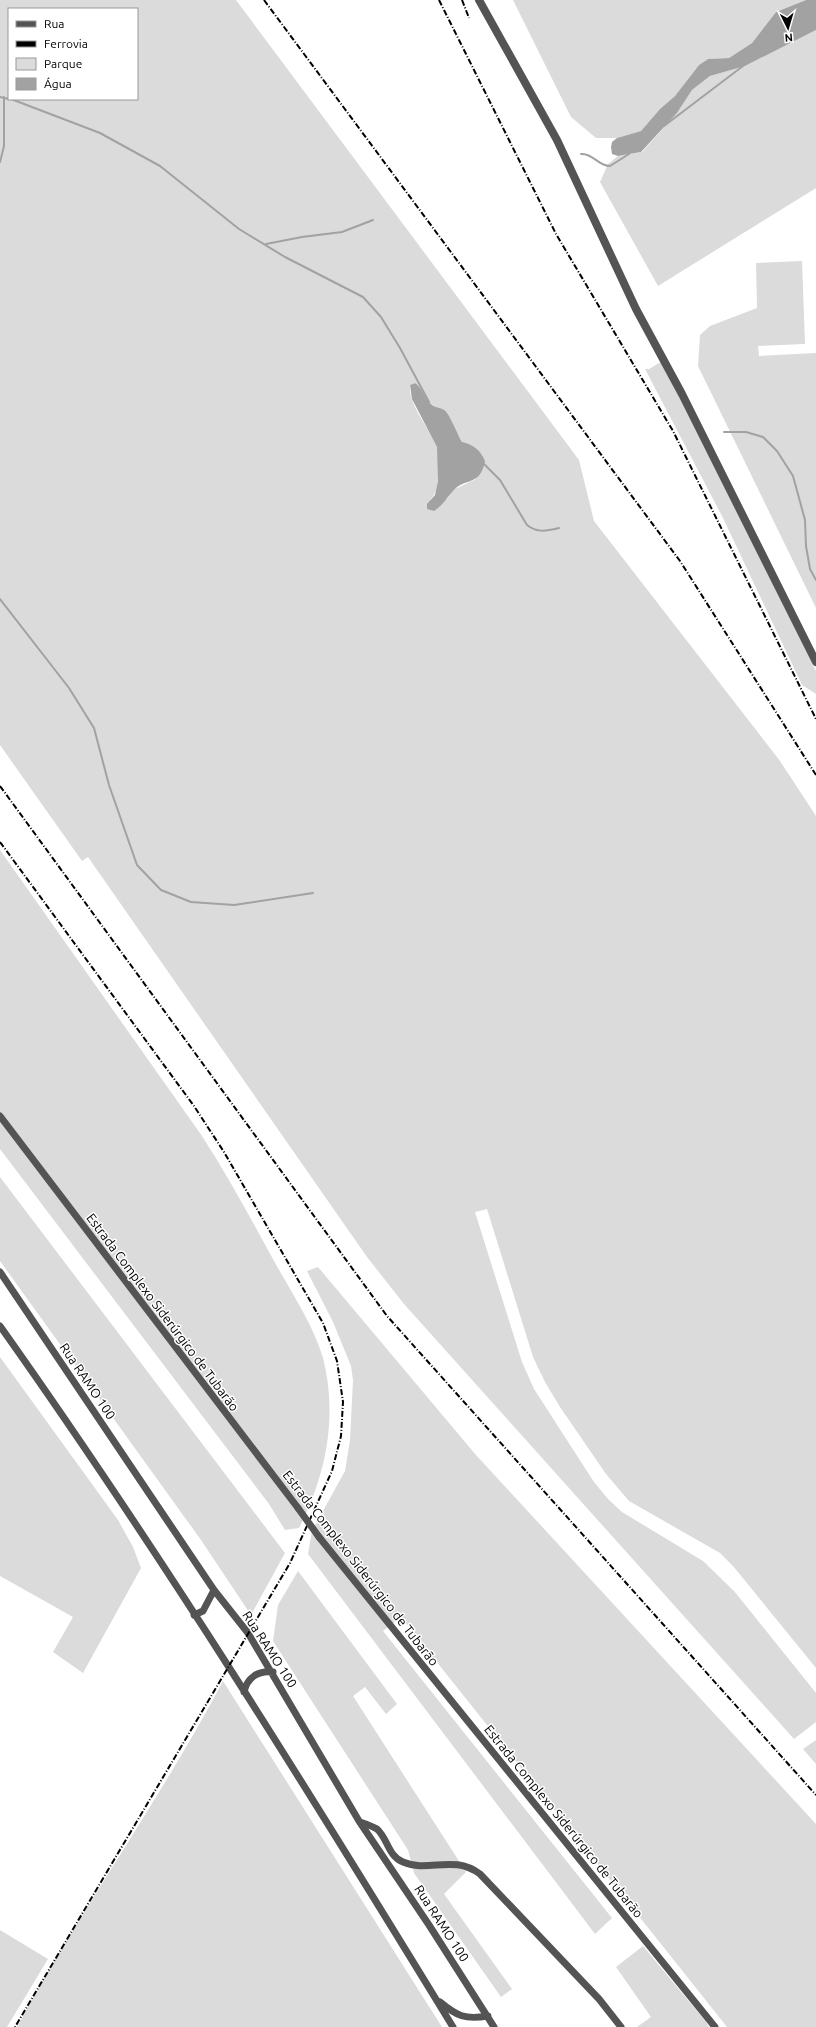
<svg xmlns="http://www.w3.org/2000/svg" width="816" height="2027" font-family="Ubuntu,sans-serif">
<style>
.green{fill:#dbdbdb;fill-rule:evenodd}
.water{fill:#a2a2a2}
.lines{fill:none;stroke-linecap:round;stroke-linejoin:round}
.stream{stroke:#a2a2a2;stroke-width:2}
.minor{stroke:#545454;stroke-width:7}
.tertiary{stroke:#545454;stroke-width:8}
.rail{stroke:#000;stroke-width:2;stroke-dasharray:6 2 1 2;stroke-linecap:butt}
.minor-bridge{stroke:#545454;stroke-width:7}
.labels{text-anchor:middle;stroke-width:3;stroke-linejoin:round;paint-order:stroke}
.street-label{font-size:13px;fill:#000;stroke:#fff}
</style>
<rect width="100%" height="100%" fill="#fff"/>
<!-- green -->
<path class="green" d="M0,0H236L579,460L594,521L780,761L816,816V1668L733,1566L720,1553L629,1501L606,1474L560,1407L545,1382L533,1357L487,1209L475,1212L522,1362L534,1389L594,1482L608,1499L622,1512L703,1561L734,1591L816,1693V1722L794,1739L404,1304L367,1257L88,857L82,861L0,745ZM9,9H137V99H9ZM415,383L418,385L430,403L440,410L453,423V428L462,442L476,479L453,490L447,499L430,500C437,493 438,484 438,474C438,466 440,455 437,447C430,429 408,405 410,385Z
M513,0H806L776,12L752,43L729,58L708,59L699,65L675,96L660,109L641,131L617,138H596L571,117Z
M816,30V188L658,286L600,182L608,164L618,156L642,152L677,113L692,90L710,76L745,66Z
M802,261L805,344L758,346L759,356L816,353V608L698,366L700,335L710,326L757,308L756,263Z
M664,360L816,671V694L802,685L723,518L645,369H649Z
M0,850L202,1136C228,1176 251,1219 274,1261C291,1292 313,1324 323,1358C338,1416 326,1476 299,1528L285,1530L269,1504L0,1149Z
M0,1177L285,1553L251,1615L201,1540L0,1261Z
M318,1267L476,1455L816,1824V2027H727L401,1617L383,1631L612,1918L595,1934L308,1554L312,1531L345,1471L350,1440L353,1380L351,1366L333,1322L307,1271Z
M0,1357L118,1520L133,1547L141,1568L83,1673L53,1652L73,1617L0,1576Z
M298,1571L397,1704L386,1714L365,1687L353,1696L466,1872L444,1894L512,1989L501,1997L414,1873L408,1850L273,1641L278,1605Z
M223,1681L442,2027H17C81,1909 160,1800 223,1681Z
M816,1740V1764L803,1749Z
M0,1930L48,1959L7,2027H0Z
M643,1946L706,2022L709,2027H637L651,2017L616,1967Z"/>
<!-- water -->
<path class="water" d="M806,0H816V30L745,66L710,76L692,90L677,113L641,152L618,156L612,154L611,147L612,142L617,138L641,131L660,109L675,96L699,65L708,59L729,58L752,43L776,12Z
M415,383C422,387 424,397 430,403C434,408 439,407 444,410C449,412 458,436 462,442C473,444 481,451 485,461C480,487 465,477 453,491C446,499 443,505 434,511L427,509V504L435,495L438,481L437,447L412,399L410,385Z"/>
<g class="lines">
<!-- stream -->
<path class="stream" d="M0,97L9,99
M11,99L100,133L160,166L239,229L285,257L363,297L381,317L400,348L429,402
M664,126L743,66
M581,154C593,153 598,166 610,166L629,154
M0,162L4,146V97
M266,244L302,237L342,232L373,220
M724,432H746L763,437L777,451L793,476L805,520L806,546L810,569L816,580
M483,463L500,480L527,525C537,533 546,531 559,528
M0,599L69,688L94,728L109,785L137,865L161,890L191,902L234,905L313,893"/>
<!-- minor -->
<path class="minor" d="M0,1116L298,1508
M0,1272L214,1590L248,1633L359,1821L429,1925L494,2027
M0,1326C161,1553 308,1790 453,2027
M319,1537L715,2027
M194,1615L203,1611L214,1590
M244,1692C247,1678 258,1670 273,1672
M360,1822C366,1824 372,1826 377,1829C388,1839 388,1856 403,1862C429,1873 453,1854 480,1874L599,1999L621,2027
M440,2002C457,2016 465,2020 488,2016"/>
<!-- tertiary -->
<path class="tertiary" d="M479,0L557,140L636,309L682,394L816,662"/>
<!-- rail -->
<path class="rail" d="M264,0L680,561L816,775
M439,0L556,234L673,431L816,719
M462,0L469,18
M0,786L387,1316L816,1795
M0,842L194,1106L224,1152L323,1323L337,1361L343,1402L341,1436L332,1471L290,1563L15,2027"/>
<!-- minor-bridge -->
<path class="minor-bridge" d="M298,1508L319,1537"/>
</g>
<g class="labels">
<!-- street labels -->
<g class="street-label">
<text transform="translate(163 1312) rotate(53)" y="5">Estrada Complexo Siderúrgico de Tubarão</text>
<text transform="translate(88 1381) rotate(56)" y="5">Rua RAMO 100</text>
<text transform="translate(361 1568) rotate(52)" y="5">Estrada Complexo Siderúrgico de Tubarão</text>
<text transform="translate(270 1649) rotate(57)" y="5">Rua RAMO 100</text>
<text transform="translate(564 1821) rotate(51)" y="5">Estrada Complexo Siderúrgico de Tubarão</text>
<text transform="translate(442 1923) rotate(57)" y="5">Rua RAMO 100</text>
</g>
</g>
<!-- legend -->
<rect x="8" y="8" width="130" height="92" fill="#ffffff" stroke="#999999"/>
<rect x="16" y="21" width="20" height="6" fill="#545454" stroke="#999999"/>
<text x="44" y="28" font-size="12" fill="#000000">Rua</text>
<rect x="16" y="41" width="20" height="6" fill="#000000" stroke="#999999"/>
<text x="44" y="48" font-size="12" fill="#000000">Ferrovia</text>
<rect x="16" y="58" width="20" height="12" fill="#dbdbdb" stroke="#999999"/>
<text x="44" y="68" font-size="12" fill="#000000">Parque</text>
<rect x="16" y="78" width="20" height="12" fill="#a2a2a2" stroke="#999999"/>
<text x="44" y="88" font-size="12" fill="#000000">Água</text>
<!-- north arrow -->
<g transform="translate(788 28) rotate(175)" stroke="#ffffff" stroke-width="3" paint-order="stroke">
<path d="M0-3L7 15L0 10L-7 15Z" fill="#000000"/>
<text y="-6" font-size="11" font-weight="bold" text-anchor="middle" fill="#000000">N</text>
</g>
</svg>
